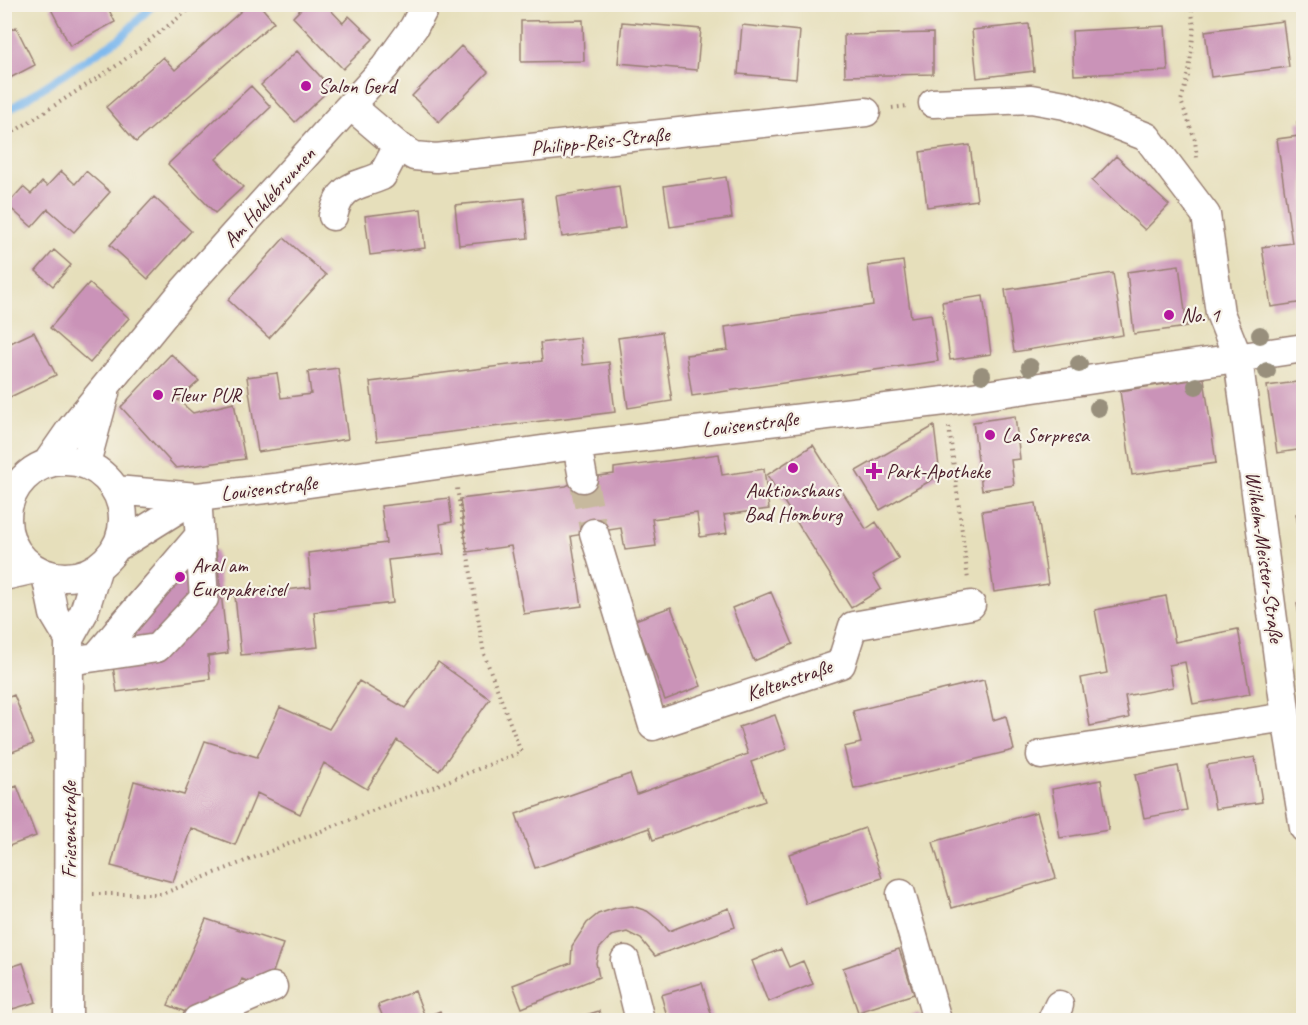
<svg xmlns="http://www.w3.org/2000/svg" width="1308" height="1025" font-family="Caveat,sans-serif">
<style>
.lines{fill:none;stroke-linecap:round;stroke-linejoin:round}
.stream{stroke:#7cb8ee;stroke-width:8}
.building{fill:#ca93b8}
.minor-tunnel{stroke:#c7b99e;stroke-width:28;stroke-dasharray:28 14;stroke-linecap:butt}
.minor-casing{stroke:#987f73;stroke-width:31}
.path{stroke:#987f73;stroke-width:4;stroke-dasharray:1.5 4.5;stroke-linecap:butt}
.minor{stroke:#fff;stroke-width:28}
.tree{fill:#988f7c}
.poi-dot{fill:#b5179e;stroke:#f7f3e8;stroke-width:2}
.labels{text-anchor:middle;stroke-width:4.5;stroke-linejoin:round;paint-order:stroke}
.poi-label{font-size:21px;fill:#4a1f2b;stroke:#f7f3e8;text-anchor:start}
.street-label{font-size:21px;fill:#4a1f2b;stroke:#f7f3e8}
</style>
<rect width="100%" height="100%" fill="#f7f3e8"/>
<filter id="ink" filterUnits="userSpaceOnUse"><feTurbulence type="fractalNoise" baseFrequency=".0167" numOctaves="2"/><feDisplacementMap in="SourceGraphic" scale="12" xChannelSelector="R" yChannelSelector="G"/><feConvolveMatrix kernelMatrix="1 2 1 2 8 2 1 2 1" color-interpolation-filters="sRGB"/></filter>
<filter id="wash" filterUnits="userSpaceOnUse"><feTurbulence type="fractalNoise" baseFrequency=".008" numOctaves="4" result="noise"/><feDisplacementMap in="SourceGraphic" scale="24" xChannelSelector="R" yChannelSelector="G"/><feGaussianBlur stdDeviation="1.35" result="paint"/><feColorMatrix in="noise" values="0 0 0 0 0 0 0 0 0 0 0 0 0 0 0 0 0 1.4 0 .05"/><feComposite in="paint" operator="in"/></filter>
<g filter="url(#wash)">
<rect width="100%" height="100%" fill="#e6dfbb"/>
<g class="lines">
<!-- stream -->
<path class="stream" d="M4,113L120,38L154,4"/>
</g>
<g id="blocks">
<!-- building -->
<path class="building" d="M55,4H106L115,22L70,46L50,7Z
M249,4H259L274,22L136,142L106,107L163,57L175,70Z
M306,4H325L343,23L349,16L373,39L343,69L293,17Z
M583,20L584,61L521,62V21Z
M1283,21L1289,67L1211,77L1205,31Z
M622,22L701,29L697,70L618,63Z
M1029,24L1034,71L977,78L972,30Z
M742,25L800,31L796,79L738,74Z
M1165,26L1168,71L1074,75L1072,31Z
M16,27L35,65L8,79L5,74V33Z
M933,33V74L845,76L844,35Z
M461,46L488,72L439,122L412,96Z
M297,51L331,88L295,122L261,85Z
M251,86L271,107L216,159L243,187L215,213L168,164Z
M1304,121V302L1271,307L1262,247L1292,243L1277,139L1299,136L1297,122Z
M970,145L977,200L927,207L920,152Z
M1116,156L1169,205L1145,230L1092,181Z
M61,171L75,184L86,171L110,192L74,232L48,209L32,227L7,205L23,187L31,194L42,182L47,186Z
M726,177L732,218L670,227L664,186Z
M619,186L625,228L562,237L556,196Z
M154,197L191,231L148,279L110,245Z
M524,198L528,238L459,245L455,205Z
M421,209L425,248L370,255L365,216Z
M284,238L326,275L269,338L228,300Z
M54,250L71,265L53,286L36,271Z
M903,261L911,317L931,314L938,361L692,396L686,355L728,350L725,327L873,305L868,266Z
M1179,265L1187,327L1134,334L1127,272Z
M1113,273L1123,335L1014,352L1005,290Z
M89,283L129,318L90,363L50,328Z
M983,296L991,354L950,360L942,302Z
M34,332L56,375L4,400V359L6,358L4,346Z
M662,332L672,401L628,408L618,338Z
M580,338L583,365L609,362L615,412L377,441L370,382L542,361L540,343Z
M171,354L199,381L178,400L193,413L234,403L245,459L176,468L121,407Z
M338,368L348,439L258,452L247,377L277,373L281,398L311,394L308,372Z
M1204,378L1216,463L1132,475L1120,391Z
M1304,381V449L1277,453L1267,386Z
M1015,416L1020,459L1011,460L1014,485L982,490L973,422Z
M934,426L940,475L880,510L856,471Z
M813,445L866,529L876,522L899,559L873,575L881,589L851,608L767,475Z
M719,454L722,475L764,469L769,509L724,515L727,533L700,537L697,513L652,519L656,546L625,550L621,528L571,536L582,606L524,614L511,546L467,552L460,499L566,486L583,478L614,474V468Z
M449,498L452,522L440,524L444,554L388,560L393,603L314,612L318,647L241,655L235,596L311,587L308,553L386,543L381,506Z
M1036,503L1048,584L994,592L982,511Z
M1304,513V547H1302L1296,514Z
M179,539L211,550H216L228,653L208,656L210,679L117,692L106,621Z
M771,592L793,644L754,661L732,608Z
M1166,596L1175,642L1238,629L1250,694L1193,704L1185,662L1169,665L1173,687L1125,696L1129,718L1090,726L1081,678L1107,673L1095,610Z
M1304,603V633H1302L1297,604Z
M671,607L701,686L665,700L635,620Z
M438,662L490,699L439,771L397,740L367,789L324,763L300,814L257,793L235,845L191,828L173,882L111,866L134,781L184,795L205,741L257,757L280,707L329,729L359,681L405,708Z
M984,680L993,720L1006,716L1014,750L854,789L844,747L861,743L853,711Z
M14,695L33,744L4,755V699Z
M775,715L787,749L751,762L765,801L653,840L649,828L535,868L516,814L630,774L637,794L748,754L739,727Z
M1255,757L1262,802L1215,809L1207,765Z
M1178,766L1187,810L1144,818L1135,775Z
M1101,780L1109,830L1060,838L1052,789Z
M17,786L36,836L4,848V791Z
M1037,812L1056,878L952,908L933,842Z
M865,828L882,878L806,904L789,854Z
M632,906L647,911L660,921L669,931L729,908L735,927L655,956L641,939L627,932L611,936L599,949L596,963L599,977L522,1008L513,985L571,963L572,946L587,923L598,914L616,908Z
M206,919L283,944L267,989L242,979L232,1003L209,997L201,1018L168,1005Z
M781,949L789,967L803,961L813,984L768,1002L752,961Z
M899,949L914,994L858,1012L843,968Z
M23,963L36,1002L9,1010L4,997V969Z
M702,983L713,1020H668L661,995Z
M415,991L425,1017L440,1011L444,1020H384L378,1005Z
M599,1011L602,1020H570Z
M919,1013L922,1020H896Z"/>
</g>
</g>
<g filter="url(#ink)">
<use href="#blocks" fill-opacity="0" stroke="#987f73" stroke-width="1.5"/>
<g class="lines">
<!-- minor-tunnel -->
<path class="minor-tunnel" d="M583,478L594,533"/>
<!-- minor casing -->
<g class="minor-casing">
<path id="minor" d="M933,103L1031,99L1065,105L1147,137L1206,215L1220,313L1238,358L1286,717L1304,828
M351,106L398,146L414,156L436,158L866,112
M333,216C341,184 355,187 382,176L398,146
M577,445L583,478
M7 519a58 58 0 1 1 116 0a58 58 0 1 1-116 0Z
M47,463L70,430L185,289L385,67L414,27L426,4
M86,463L105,393
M116,490L197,497L274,488L577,445L945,401L1304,348
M594,533L653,726L841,664L853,626L971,605
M117,547L197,497
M46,575L54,614L69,639
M4,576L35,569
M96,657L199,536
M69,661L157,648L204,598L197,497
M1041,755L1286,717
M901,894L937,1020
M625,960L640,1020
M68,1020L69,639L84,612L98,567
M197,1020L273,987
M1052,1020L1059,1005"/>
</g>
<!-- path -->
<path class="path" d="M1191,4L1194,28L1189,72L1181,101L1195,140L1197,159
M892,108L908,106
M4,138L119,64L196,4
M949,427L968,580
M93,894H162L521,752L484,654L457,488"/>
<!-- minor -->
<use href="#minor" class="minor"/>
</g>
<!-- trees -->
<g class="tree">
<circle cx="1260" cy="335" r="9"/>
<circle cx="1079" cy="364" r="9"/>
<circle cx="1030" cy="367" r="9"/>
<circle cx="1267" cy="371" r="9"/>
<circle cx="982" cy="375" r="9"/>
<circle cx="1196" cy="386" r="9"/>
<circle cx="1098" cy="408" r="9"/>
</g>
</g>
<!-- markers -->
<g class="poi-dot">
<circle cx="306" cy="86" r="6"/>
<circle cx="1169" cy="315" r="6"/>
<circle cx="158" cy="395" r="6"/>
<circle cx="990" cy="435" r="6"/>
<circle cx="793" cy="468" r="6"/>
<path d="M871 462h6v6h6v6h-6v6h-6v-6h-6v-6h6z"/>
<circle cx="180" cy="577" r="6"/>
</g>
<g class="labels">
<!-- poi labels -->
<g class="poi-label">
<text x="318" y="93">Salon Gerd</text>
<text x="1181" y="322">No. 1</text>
<text x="170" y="402">Fleur PUR</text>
<text x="1002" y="442">La Sorpresa</text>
<text x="886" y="478">Park-Apotheke</text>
<text x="793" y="497" text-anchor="middle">Auktionshaus<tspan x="793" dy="24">Bad Homburg</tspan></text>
<text x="192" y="572">Aral am<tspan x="192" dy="24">Europakreisel</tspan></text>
</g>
<!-- street labels -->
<g class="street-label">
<text transform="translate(600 141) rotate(-6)" y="7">Philipp-Reis-Straße</text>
<text transform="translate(269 197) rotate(-48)" y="7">Am Hohlebrunnen</text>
<text transform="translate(750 424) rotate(-7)" y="7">Louisenstraße</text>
<text transform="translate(269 488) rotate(-7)" y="7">Louisenstraße</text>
<text transform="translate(1265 557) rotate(82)" y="7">Wilhelm-Meister-Straße</text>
<text transform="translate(789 680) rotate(-19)" y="7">Keltenstraße</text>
<text transform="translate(69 830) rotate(-90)" y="7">Friesenstraße</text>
</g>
</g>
<!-- margin -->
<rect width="1308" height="1025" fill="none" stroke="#f7f3e8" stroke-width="24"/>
</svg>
